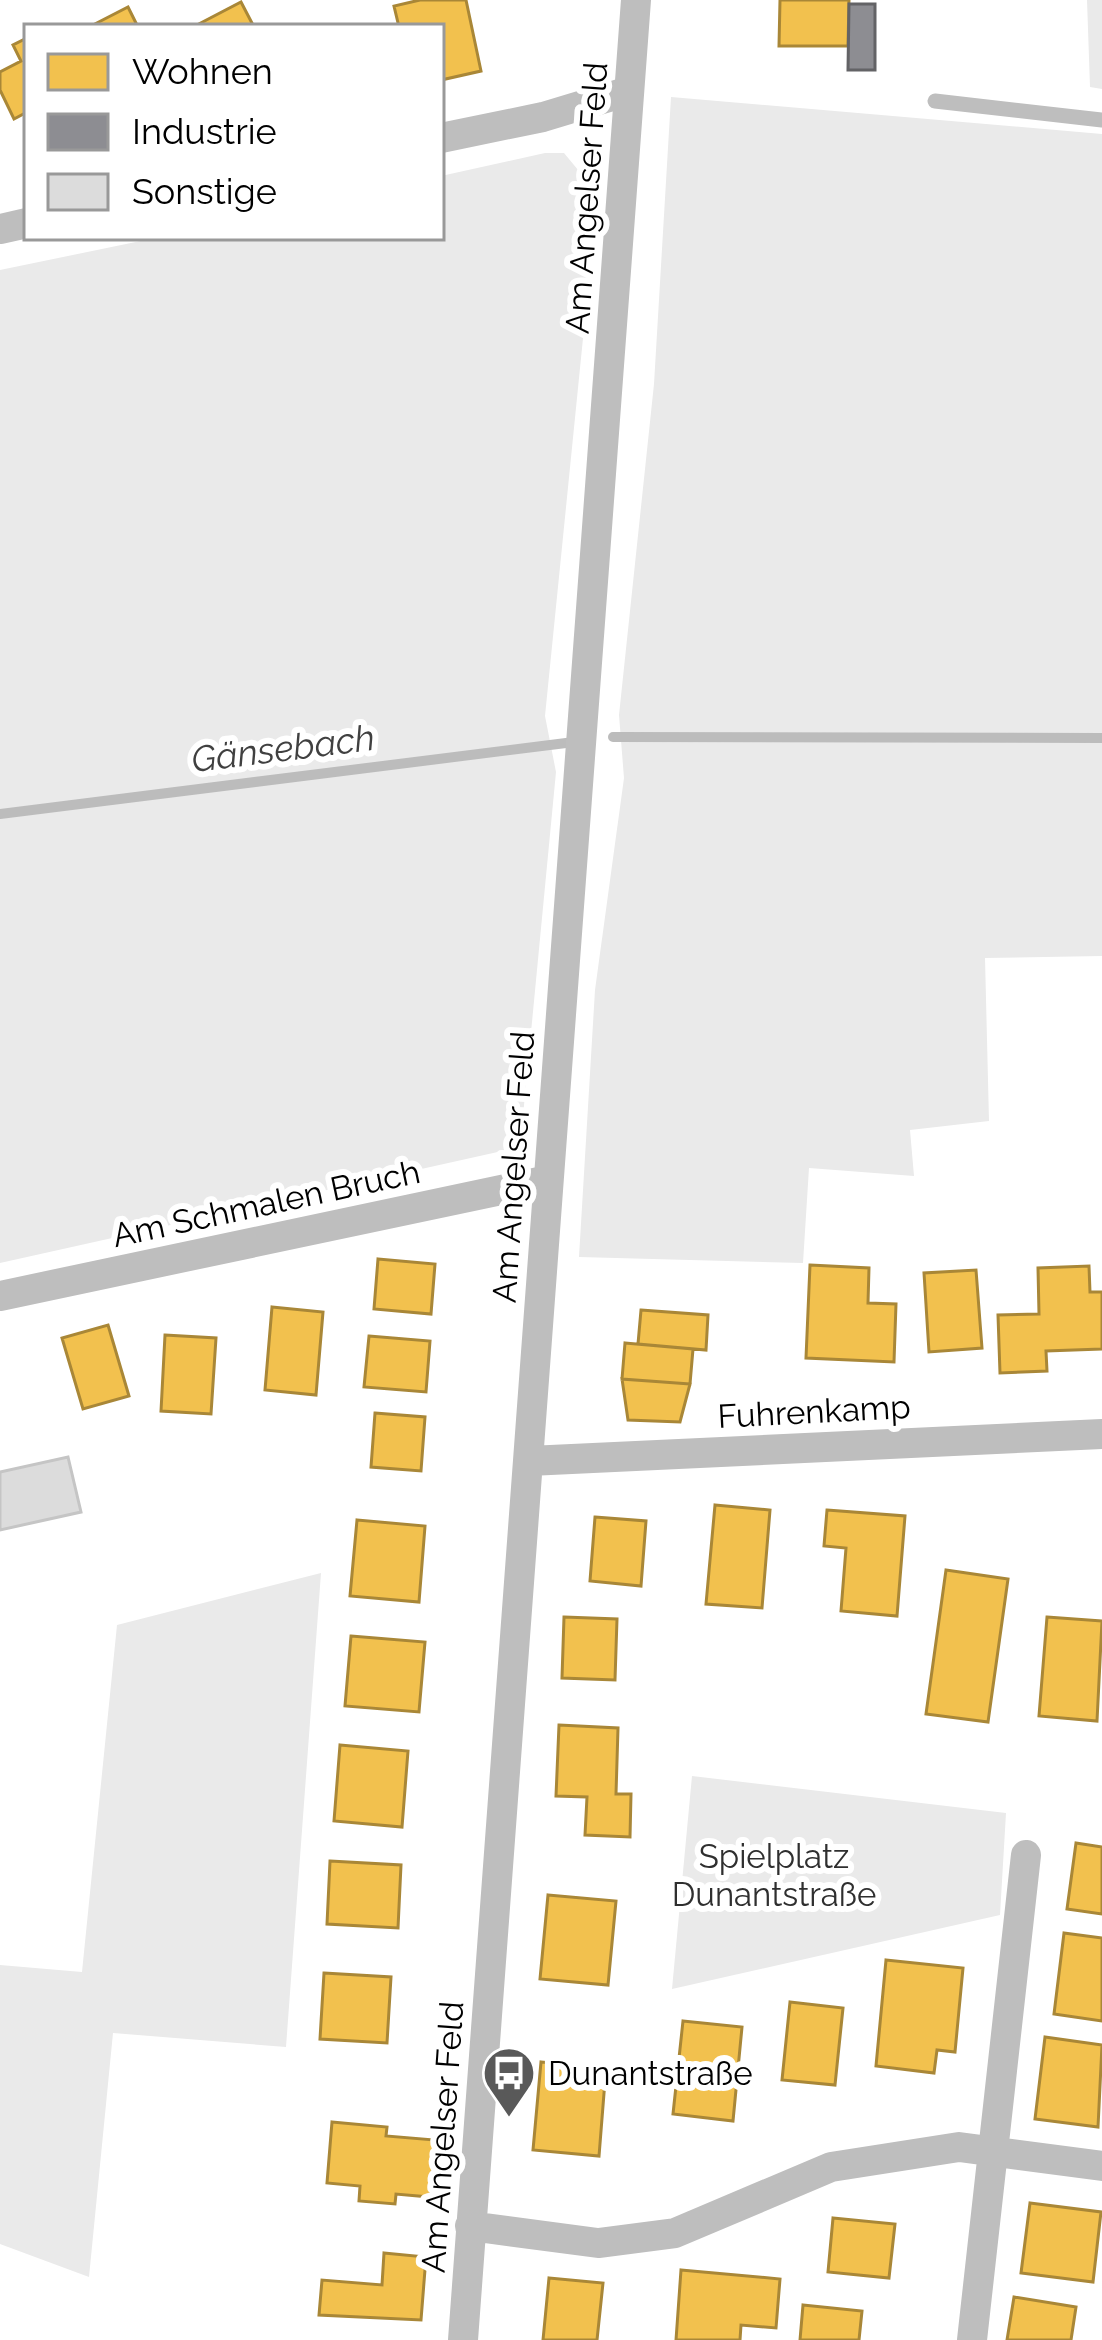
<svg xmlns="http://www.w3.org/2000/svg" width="1102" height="2340" font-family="Raleway,sans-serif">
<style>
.green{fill:#eaeaea}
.homes{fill:#f2c14e;stroke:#a98737;stroke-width:3}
.industry{fill:#8d8d92;stroke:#636366;stroke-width:3}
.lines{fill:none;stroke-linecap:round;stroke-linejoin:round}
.stream{stroke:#bcbcbc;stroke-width:10}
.building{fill:#dcdcdc;stroke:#c5c5c5;stroke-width:3}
.lane{stroke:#bebebe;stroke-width:15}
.street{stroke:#bebebe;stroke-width:30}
.labels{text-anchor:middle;stroke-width:12;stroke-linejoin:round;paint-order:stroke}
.street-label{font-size:33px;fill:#000;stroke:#fff}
.park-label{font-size:33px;fill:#2f2f2f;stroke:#fff}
.poi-label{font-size:33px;fill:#000;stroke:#fff;text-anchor:start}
.water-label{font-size:36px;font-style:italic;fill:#404040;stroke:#fff}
</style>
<rect width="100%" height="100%" fill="#fff"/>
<!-- green -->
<path class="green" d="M1087,0H1102V89L1090,87Z
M671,97L1102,134V956L985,958L989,1121L910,1130L914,1176L809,1168L803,1263L579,1257L595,990L624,778L619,715L654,384Z
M545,153H564L593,188L594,229L545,716L556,772L520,1147L0,1263V270L160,237H441V176Z
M321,1573L286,2047L113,2033L89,2277L0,2244V1965L82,1972L117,1625Z
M692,1776L1006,1813L1000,1915L672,1989Z"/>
<!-- homes -->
<path class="homes" d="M420,0H466L481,71L441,80V27H399L394,6Z
M780,0H849L848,46H779Z
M241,2L254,27H193Z
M128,7L138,27H89Z
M27,38V112L14,119L0,90V72L21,61L13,45Z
M378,1259L435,1264L431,1314L374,1309Z
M810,1265L869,1268L868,1303L896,1304L894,1362L806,1358Z
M1089,1266L1090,1292H1102V1349L1046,1351L1047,1371L1000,1373L998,1315L1039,1314L1038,1268Z
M976,1270L982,1348L929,1352L924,1273Z
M272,1307L323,1312L316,1395L265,1390Z
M641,1310L708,1315L706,1350L638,1344Z
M108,1325L129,1396L83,1409L62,1338Z
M165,1335L216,1338L211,1414L161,1411Z
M369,1336L430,1341L426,1392L364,1387Z
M625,1343L693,1349L690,1384L622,1379Z
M622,1379L690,1384L680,1422L628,1420Z
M375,1413L425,1417L421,1471L371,1467Z
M715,1505L770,1510L762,1608L706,1604Z
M827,1510L905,1516L897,1616L841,1611L846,1548L824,1546Z
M595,1517L646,1521L641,1586L590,1581Z
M357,1520L425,1526L419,1602L350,1596Z
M946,1570L1008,1579L988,1722L926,1714Z
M564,1617L617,1619L615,1680L562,1678Z
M1047,1617L1102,1621L1097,1721L1039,1716Z
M351,1636L425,1642L419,1712L345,1706Z
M559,1725L618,1728L616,1794H631L630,1837L585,1835L587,1797L556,1796Z
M340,1745L408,1751L402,1827L334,1821Z
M1076,1843L1102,1847V1914L1067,1909Z
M330,1861L401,1865L398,1928L327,1924Z
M548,1895L616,1901L608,1985L540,1979Z
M1064,1933L1102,1938V2021L1054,2014Z
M886,1960L963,1968L955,2052L937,2050L934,2073L876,2066Z
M324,1973L391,1977L387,2043L320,2039Z
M790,2002L843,2008L835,2085L782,2080Z
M683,2021L742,2027L733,2121L673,2114Z
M1045,2037L1102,2045L1098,2127L1035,2119Z
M541,2062L606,2068L599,2156L533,2150Z
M332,2122L387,2127L386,2136L435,2140L430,2197L396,2194L395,2204L359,2201L360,2186L327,2183Z
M1030,2203L1101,2212L1093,2282L1021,2273Z
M833,2218L895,2224L889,2278L828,2272Z
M384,2253L426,2257L421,2320L319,2315L322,2280L382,2285Z
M681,2270L780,2279L776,2328L741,2325L740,2340H676Z
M549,2278L603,2283L597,2340H543Z
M1014,2297L1076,2307L1071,2340H1007Z
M803,2305L862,2311L859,2340H800Z"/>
<!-- industry -->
<path class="industry" d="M849,4H875V70H848Z"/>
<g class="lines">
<!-- stream -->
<path class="stream" d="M613,737L1102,738
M0,814L574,742"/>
</g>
<!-- building -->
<path class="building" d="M68,1457L81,1512L0,1530V1472Z"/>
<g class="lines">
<!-- lane -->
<path class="lane" d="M935,101L1102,120"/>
<!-- street -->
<path class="street" d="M441,138L543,117L629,91
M0,229L27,223
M0,1296L548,1180
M529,1461L1102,1434
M470,2226L598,2243L675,2233L831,2167L959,2147L1102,2166
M463,2340L636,0
M972,2340L1026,1855"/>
</g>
<!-- icons -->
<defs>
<g id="bus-pin" transform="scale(2.7)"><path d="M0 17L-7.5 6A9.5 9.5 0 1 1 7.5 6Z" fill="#595959" stroke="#fff"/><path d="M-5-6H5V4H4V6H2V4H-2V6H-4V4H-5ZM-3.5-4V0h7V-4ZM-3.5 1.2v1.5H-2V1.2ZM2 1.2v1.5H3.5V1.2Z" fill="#fff"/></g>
</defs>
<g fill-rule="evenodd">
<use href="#bus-pin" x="509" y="2073"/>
</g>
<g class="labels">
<!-- street labels -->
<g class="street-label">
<text transform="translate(586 198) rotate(-86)" y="12">Am Angelser Feld</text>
<text transform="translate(513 1167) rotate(-86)" y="12">Am Angelser Feld</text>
<text transform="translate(266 1203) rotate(-12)" y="12">Am Schmalen Bruch</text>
<text transform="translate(814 1411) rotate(-3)" y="12">Fuhrenkamp</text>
<text transform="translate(442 2137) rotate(-86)" y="12">Am Angelser Feld</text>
</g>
<!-- park labels -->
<g class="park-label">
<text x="774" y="1868">Spielplatz<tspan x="774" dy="38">Dunantstraße</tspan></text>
</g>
<!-- poi labels -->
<g class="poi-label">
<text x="548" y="2085">Dunantstraße</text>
</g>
<!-- water labels -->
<g class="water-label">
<text transform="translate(283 748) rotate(-7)" y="13">Gänsebach</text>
</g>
</g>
<!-- legend -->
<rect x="24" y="24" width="420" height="216" fill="#ffffff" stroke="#999999" stroke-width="3"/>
<rect x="48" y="54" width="60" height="36" fill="#f2c14e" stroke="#999999" stroke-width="3"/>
<text x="132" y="84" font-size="36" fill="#000000">Wohnen</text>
<rect x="48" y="114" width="60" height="36" fill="#8d8d92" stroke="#999999" stroke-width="3"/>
<text x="132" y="144" font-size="36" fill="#000000">Industrie</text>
<rect x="48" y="174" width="60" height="36" fill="#dcdcdc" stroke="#999999" stroke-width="3"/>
<text x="132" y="204" font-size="36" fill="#000000">Sonstige</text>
</svg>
